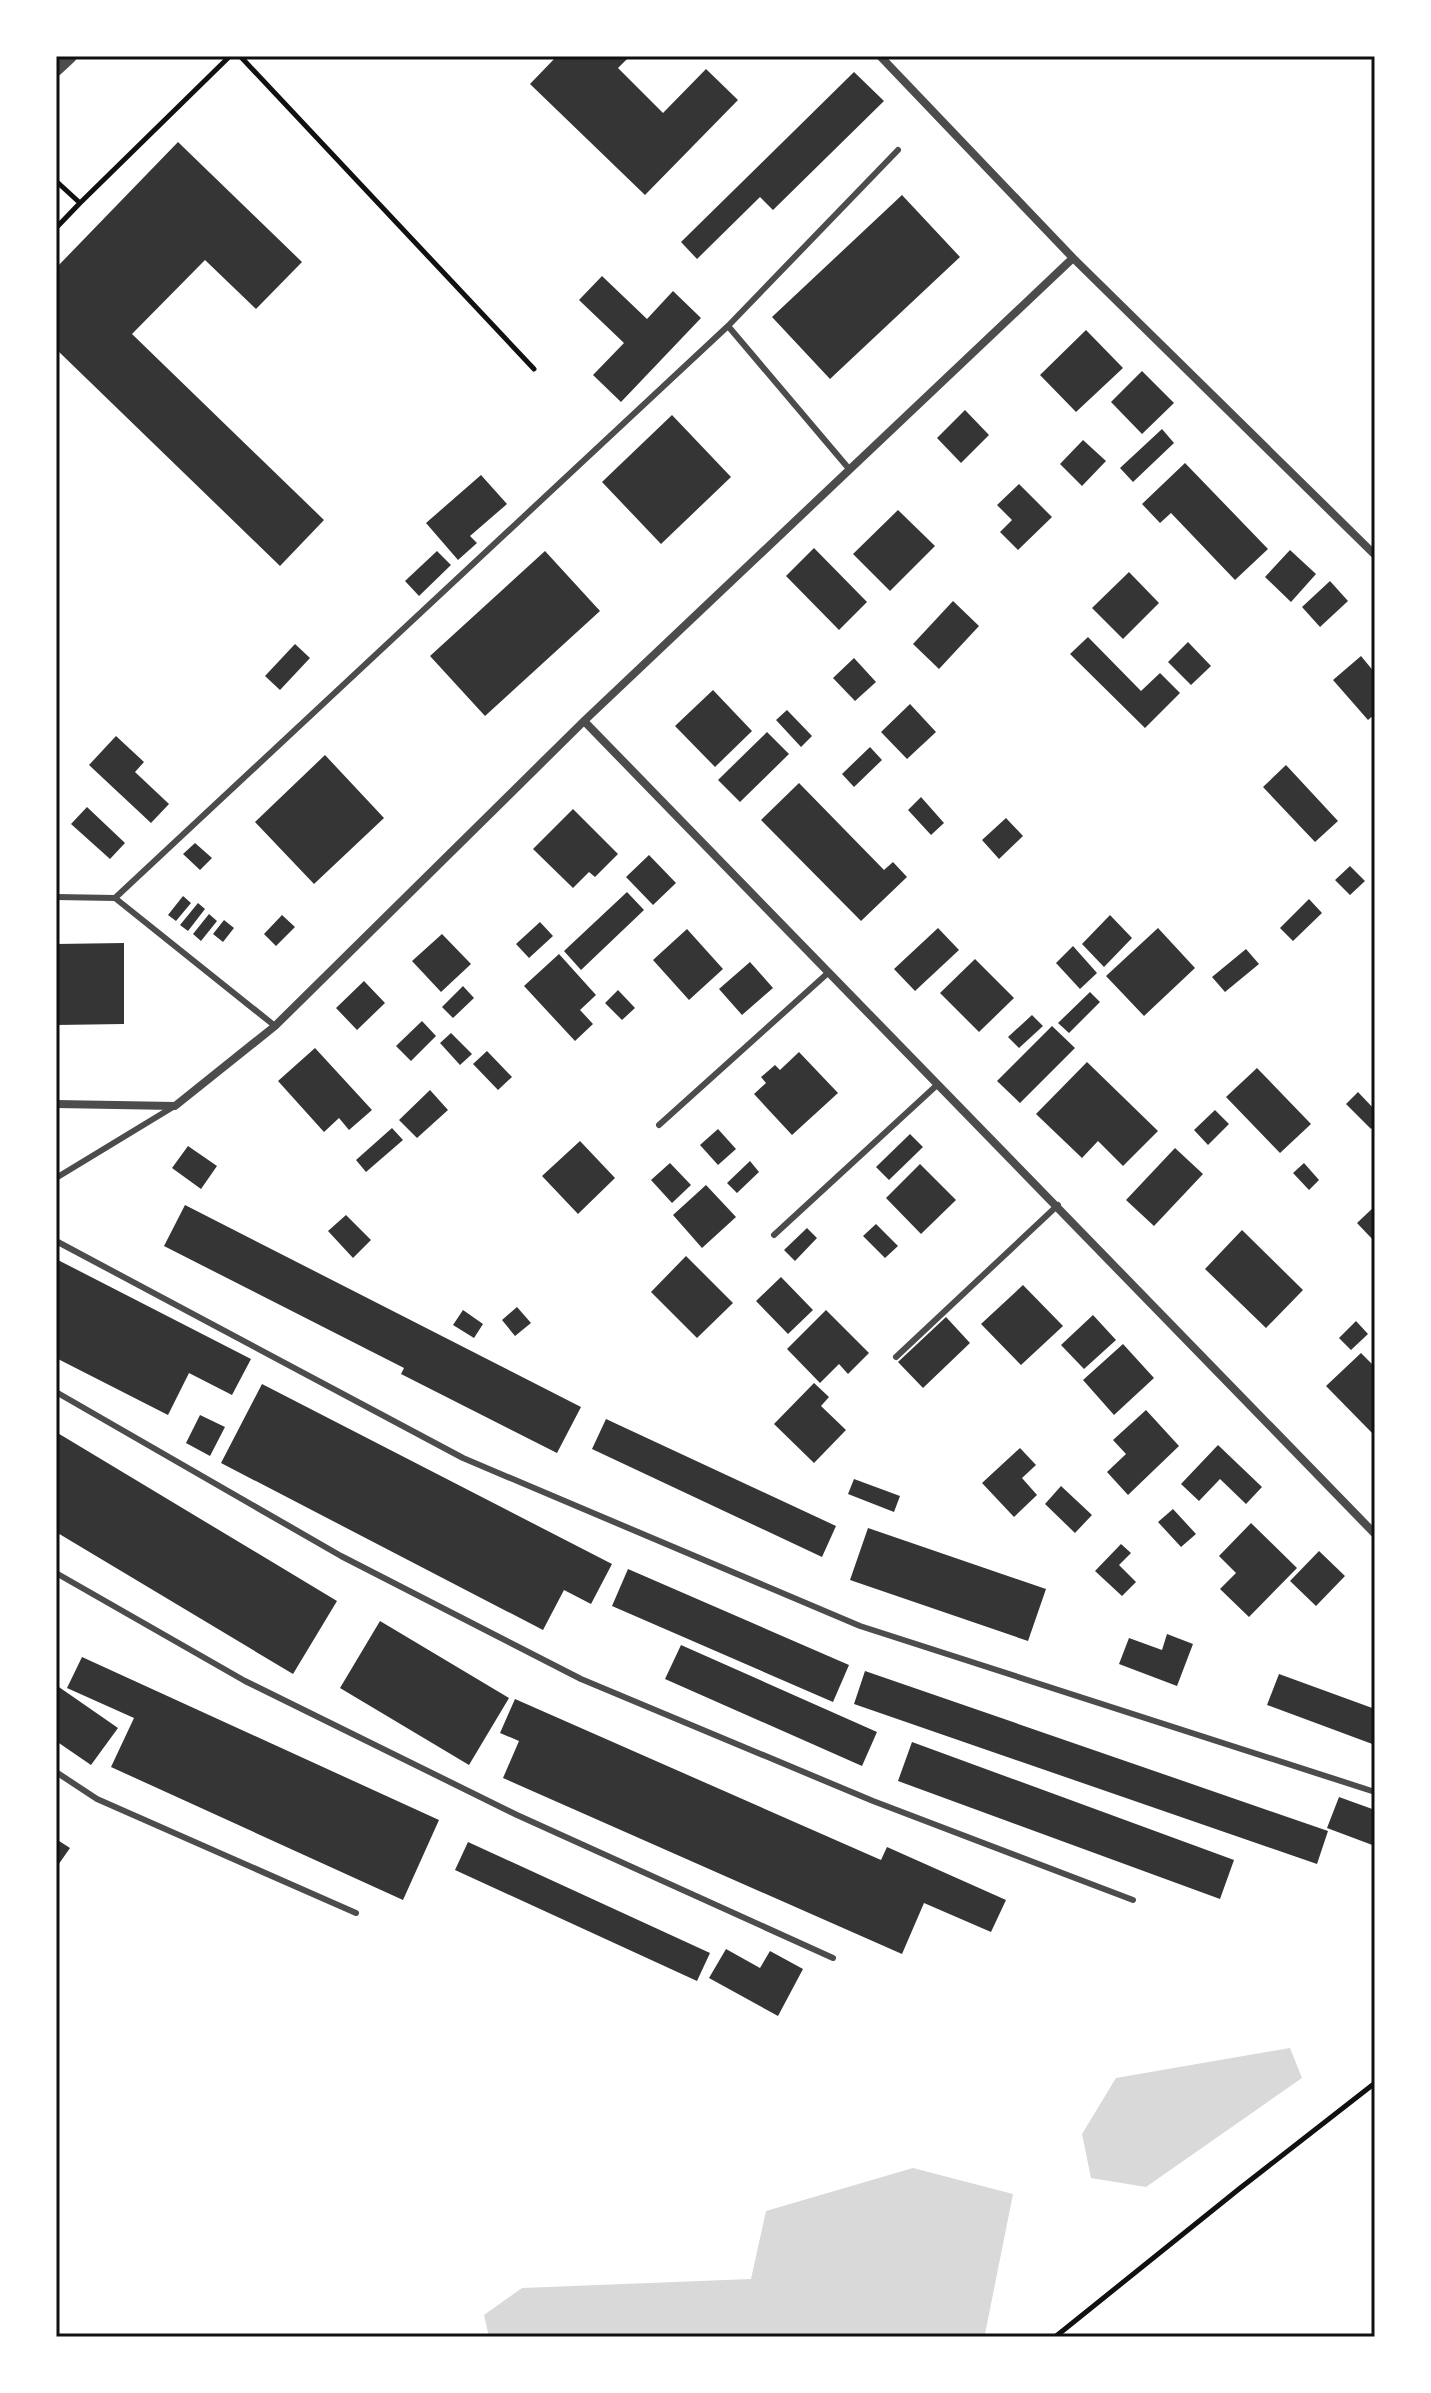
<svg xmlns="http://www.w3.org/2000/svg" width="1431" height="2393" font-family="'Playfair Display',serif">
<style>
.water{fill:#d9d9d9}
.building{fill:#353535}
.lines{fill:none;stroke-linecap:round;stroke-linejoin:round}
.path{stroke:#111;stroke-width:5}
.service{stroke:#4c4c4c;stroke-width:6}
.minor{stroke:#4c4c4c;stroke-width:8}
.tertiary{stroke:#4c4c4c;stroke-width:14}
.neatline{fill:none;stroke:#111;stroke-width:3}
</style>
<rect width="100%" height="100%" fill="#fff"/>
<!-- water -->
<path class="water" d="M1290,2048L1302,2078L1146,2187L1091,2178L1082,2134L1116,2078Z
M913,2168L1013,2194L985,2334L982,2337H489L484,2315L522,2288L751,2279L766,2211Z"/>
<!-- building -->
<path class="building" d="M557,56H630L618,68L663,113L706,69L738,100L645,195L530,84Z
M854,72L884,101L773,210L760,197L697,259L681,242Z
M178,142L302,262L256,309L205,260L132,334L324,520L280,566L56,349V268Z
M902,195L960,257L830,379L772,317Z
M602,276L647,319L673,291L701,318L621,402L593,375L624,343L579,300Z
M1086,330L1123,368L1076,412L1040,375Z
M1142,371L1174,403L1142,434L1111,402Z
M965,410L989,435L961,463L937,438Z
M672,415L731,477L661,544L602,482Z
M1162,429L1174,443L1133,482L1120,468Z
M1083,440L1106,461L1082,486L1060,464Z
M1185,463L1268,549L1235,580L1171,513L1160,523L1142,504Z
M481,475L507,504L470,536L477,543L458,560L426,523Z
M1019,484L1052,517L1018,550L1000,532L1012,520L997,505Z
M898,510L935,546L890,591L853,554Z
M814,548L867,602L839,630L786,576Z
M1290,550L1316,574L1291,602L1265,577Z
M437,551L451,565L419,596L405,581Z
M545,551L600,611L485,716L430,656Z
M1129,572L1159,603L1123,639L1092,608Z
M1330,581L1348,601L1320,627L1302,607Z
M953,601L979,626L939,669L913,644Z
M1088,637L1141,691L1160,673L1180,693L1145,728L1070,654Z
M1188,642L1211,666L1191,685L1168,662Z
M295,644L310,658L280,690L265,676Z
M1361,656L1375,673V714L1368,720L1333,680Z
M854,658L876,682L855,701L833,678Z
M713,690L752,731L715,767L675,726Z
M910,704L936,732L907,759L881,732Z
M787,710L812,736L801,747L776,720Z
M767,732L789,754L740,802L718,780Z
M116,736L144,762L135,772L169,804L151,823L89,765Z
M870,747L882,760L854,787L842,774Z
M325,755L384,818L314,884L255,822Z
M1286,765L1338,821L1315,842L1263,787Z
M799,783L884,870L893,862L907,877L861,921L761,820Z
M921,797L944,823L931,835L908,810Z
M87,807L125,843L110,859L71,824Z
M573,809L618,854L595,877L589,872L573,888L533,849Z
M1006,818L1023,836L999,859L982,840Z
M195,843L212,858L200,870L183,854Z
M649,855L676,883L653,905L626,877Z
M1350,866L1365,881L1350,895L1335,880Z
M627,892L644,910L581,970L564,951Z
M183,896L191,903L176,921L168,915Z
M1309,899L1322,913L1293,941L1280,928Z
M198,903L205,909L188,931L180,925Z
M209,914L217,921L201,941L193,934Z
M282,915L295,927L276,946L264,934Z
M1110,915L1132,938L1104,967L1082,944Z
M224,920L234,928L223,942L213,934Z
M540,922L553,936L529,958L516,944Z
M938,928L959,950L915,991L894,969Z
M1158,928L1195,968L1144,1016L1106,976Z
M687,929L723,969L689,1000L653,960Z
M442,934L471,964L441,992L412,961Z
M124,943V1024L56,1025V944Z
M1073,946L1097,973L1080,989L1056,963Z
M1246,949L1259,964L1225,992L1212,977Z
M559,954L596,995L580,1010L593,1024L575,1041L524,986Z
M975,959L1014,998L979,1032L940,993Z
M750,962L773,988L742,1015L719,989Z
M364,981L385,1003L357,1030L336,1008Z
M463,986L474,998L453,1018L442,1007Z
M618,990L635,1008L622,1020L605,1003Z
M1090,992L1100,1002L1069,1033L1058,1023Z
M1032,1015L1043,1026L1019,1048L1008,1037Z
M422,1021L436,1036L411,1061L396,1046Z
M1052,1026L1075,1048L1020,1103L997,1081Z
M451,1033L472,1054L460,1065L440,1043Z
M315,1048L372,1110L349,1130L339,1118L324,1132L278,1081Z
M487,1051L512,1077L498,1090L473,1064Z
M799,1052L838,1093L792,1135L754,1094L766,1083L761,1077L775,1065L780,1070Z
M1087,1062L1158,1131L1123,1166L1098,1141L1082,1158L1036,1114Z
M1257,1068L1311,1124L1280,1153L1226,1097Z
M430,1090L448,1110L417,1138L399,1120Z
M1358,1092L1375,1110V1125L1371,1129L1346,1104Z
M1215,1110L1229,1124L1208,1145L1194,1130Z
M392,1128L403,1140L366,1172L356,1160Z
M718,1129L736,1149L718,1165L700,1145Z
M910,1134L923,1147L889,1180L876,1167Z
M580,1141L615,1178L578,1214L542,1176Z
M188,1146L217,1166L201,1189L172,1168Z
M1175,1148L1203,1174L1154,1226L1126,1200Z
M750,1161L759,1172L737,1193L727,1183Z
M670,1163L691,1185L672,1203L651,1180Z
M1304,1163L1319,1180L1309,1190L1293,1173Z
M920,1164L956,1200L921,1234L886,1198Z
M706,1185L736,1217L702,1248L673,1215Z
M185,1205L581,1407L557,1453L401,1374L404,1368L164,1246Z
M1375,1206V1242L1357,1223Z
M346,1215L371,1240L353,1258L328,1231Z
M876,1224L898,1246L885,1258L863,1236Z
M807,1228L817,1238L795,1261L784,1250Z
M1242,1230L1303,1290L1266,1328L1205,1269Z
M686,1256L733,1303L697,1338L651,1292Z
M56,1259L251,1359L232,1395L189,1373L168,1415L56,1358Z
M781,1277L813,1310L788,1334L756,1301Z
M1023,1285L1063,1326L1021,1365L981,1324Z
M517,1307L531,1323L515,1336L502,1320Z
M463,1310L483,1324L474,1338L453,1325Z
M826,1310L869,1353L848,1374L839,1364L820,1383L787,1349Z
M1093,1315L1116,1340L1084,1369L1061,1345Z
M946,1317L970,1343L923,1388L898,1362Z
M1356,1321L1368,1334L1351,1350L1339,1338Z
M1123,1344L1154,1378L1114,1415L1083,1380Z
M1361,1353L1375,1367V1436L1326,1386Z
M814,1383L829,1397L821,1406L846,1430L814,1463L774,1424Z
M262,1384L612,1564L591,1604L564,1590L543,1630L221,1463Z
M1146,1410L1179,1446L1128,1495L1107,1472L1126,1454L1113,1440Z
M200,1415L225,1427L210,1456L186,1443Z
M606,1419L836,1526L822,1557L592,1449Z
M56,1432L337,1601L293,1674L56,1532Z
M1218,1445L1262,1487L1246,1504L1220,1479L1199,1501L1181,1484Z
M1020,1448L1036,1465L1022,1478L1037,1495L1014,1517L982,1483Z
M854,1479L900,1496L894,1512L848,1494Z
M1061,1486L1092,1515L1075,1533L1045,1504Z
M1173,1509L1196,1534L1181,1547L1158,1522Z
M1251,1523L1297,1568L1249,1617L1220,1589L1236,1573L1219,1556Z
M868,1528L1046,1589L1028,1641L850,1580Z
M1121,1544L1131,1553L1119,1565L1136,1582L1122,1596L1095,1571Z
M1319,1551L1345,1576L1316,1606L1290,1581Z
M628,1569L849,1665L833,1702L612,1606Z
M380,1621L509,1698L469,1765L340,1688Z
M1167,1634L1193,1644L1177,1686L1119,1664L1129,1638L1162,1650Z
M681,1645L877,1732L862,1766L665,1679Z
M82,1657L439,1820L403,1900L111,1767L134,1718L67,1688Z
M865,1671L1328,1831L1317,1864L854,1704Z
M1279,1674L1375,1709V1745L1267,1705Z
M56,1685L118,1728L91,1765L56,1741Z
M515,1699L881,1860L887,1847L1006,1900L991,1932L924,1903L902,1954L503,1778L519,1741L500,1733Z
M912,1742L1234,1860L1220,1899L898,1781Z
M1339,1797L1375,1810V1846L1327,1828Z
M56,1839L70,1848L56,1868Z
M468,1842L710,1953L697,1981L455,1870Z
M726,1949L760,1968L770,1951L803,1969L778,2016L709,1978Z"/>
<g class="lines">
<!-- path -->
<path class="path" d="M240,56L534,369
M56,181L80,203L230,56
M56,228L80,203
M1055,2337L1239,2189L1375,2083"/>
<!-- service -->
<path class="service" d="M728,326L850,470
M56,897L115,898L728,326L898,150
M115,898L275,1026
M659,1125L829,972
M56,1178L173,1107
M774,1235L937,1085
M56,1241L463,1458L860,1626L1375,1792
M896,1357L1058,1205
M56,1392L341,1556L581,1679L873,1801L1133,1900
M56,1573L245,1681L517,1815L833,1958
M56,1772L97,1799L356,1913"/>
<!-- minor -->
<path class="minor" d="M880,56L1073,258L1375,555
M584,721C848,991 1112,1262 1375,1534
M56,1104L175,1106L275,1026L584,721L1073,258"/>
<!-- tertiary -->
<path class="tertiary" d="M56,69L70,56"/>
</g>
<!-- border -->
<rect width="1431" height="2393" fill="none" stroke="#ffffff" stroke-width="116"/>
<rect x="58" y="58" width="1315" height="2277" class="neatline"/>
</svg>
